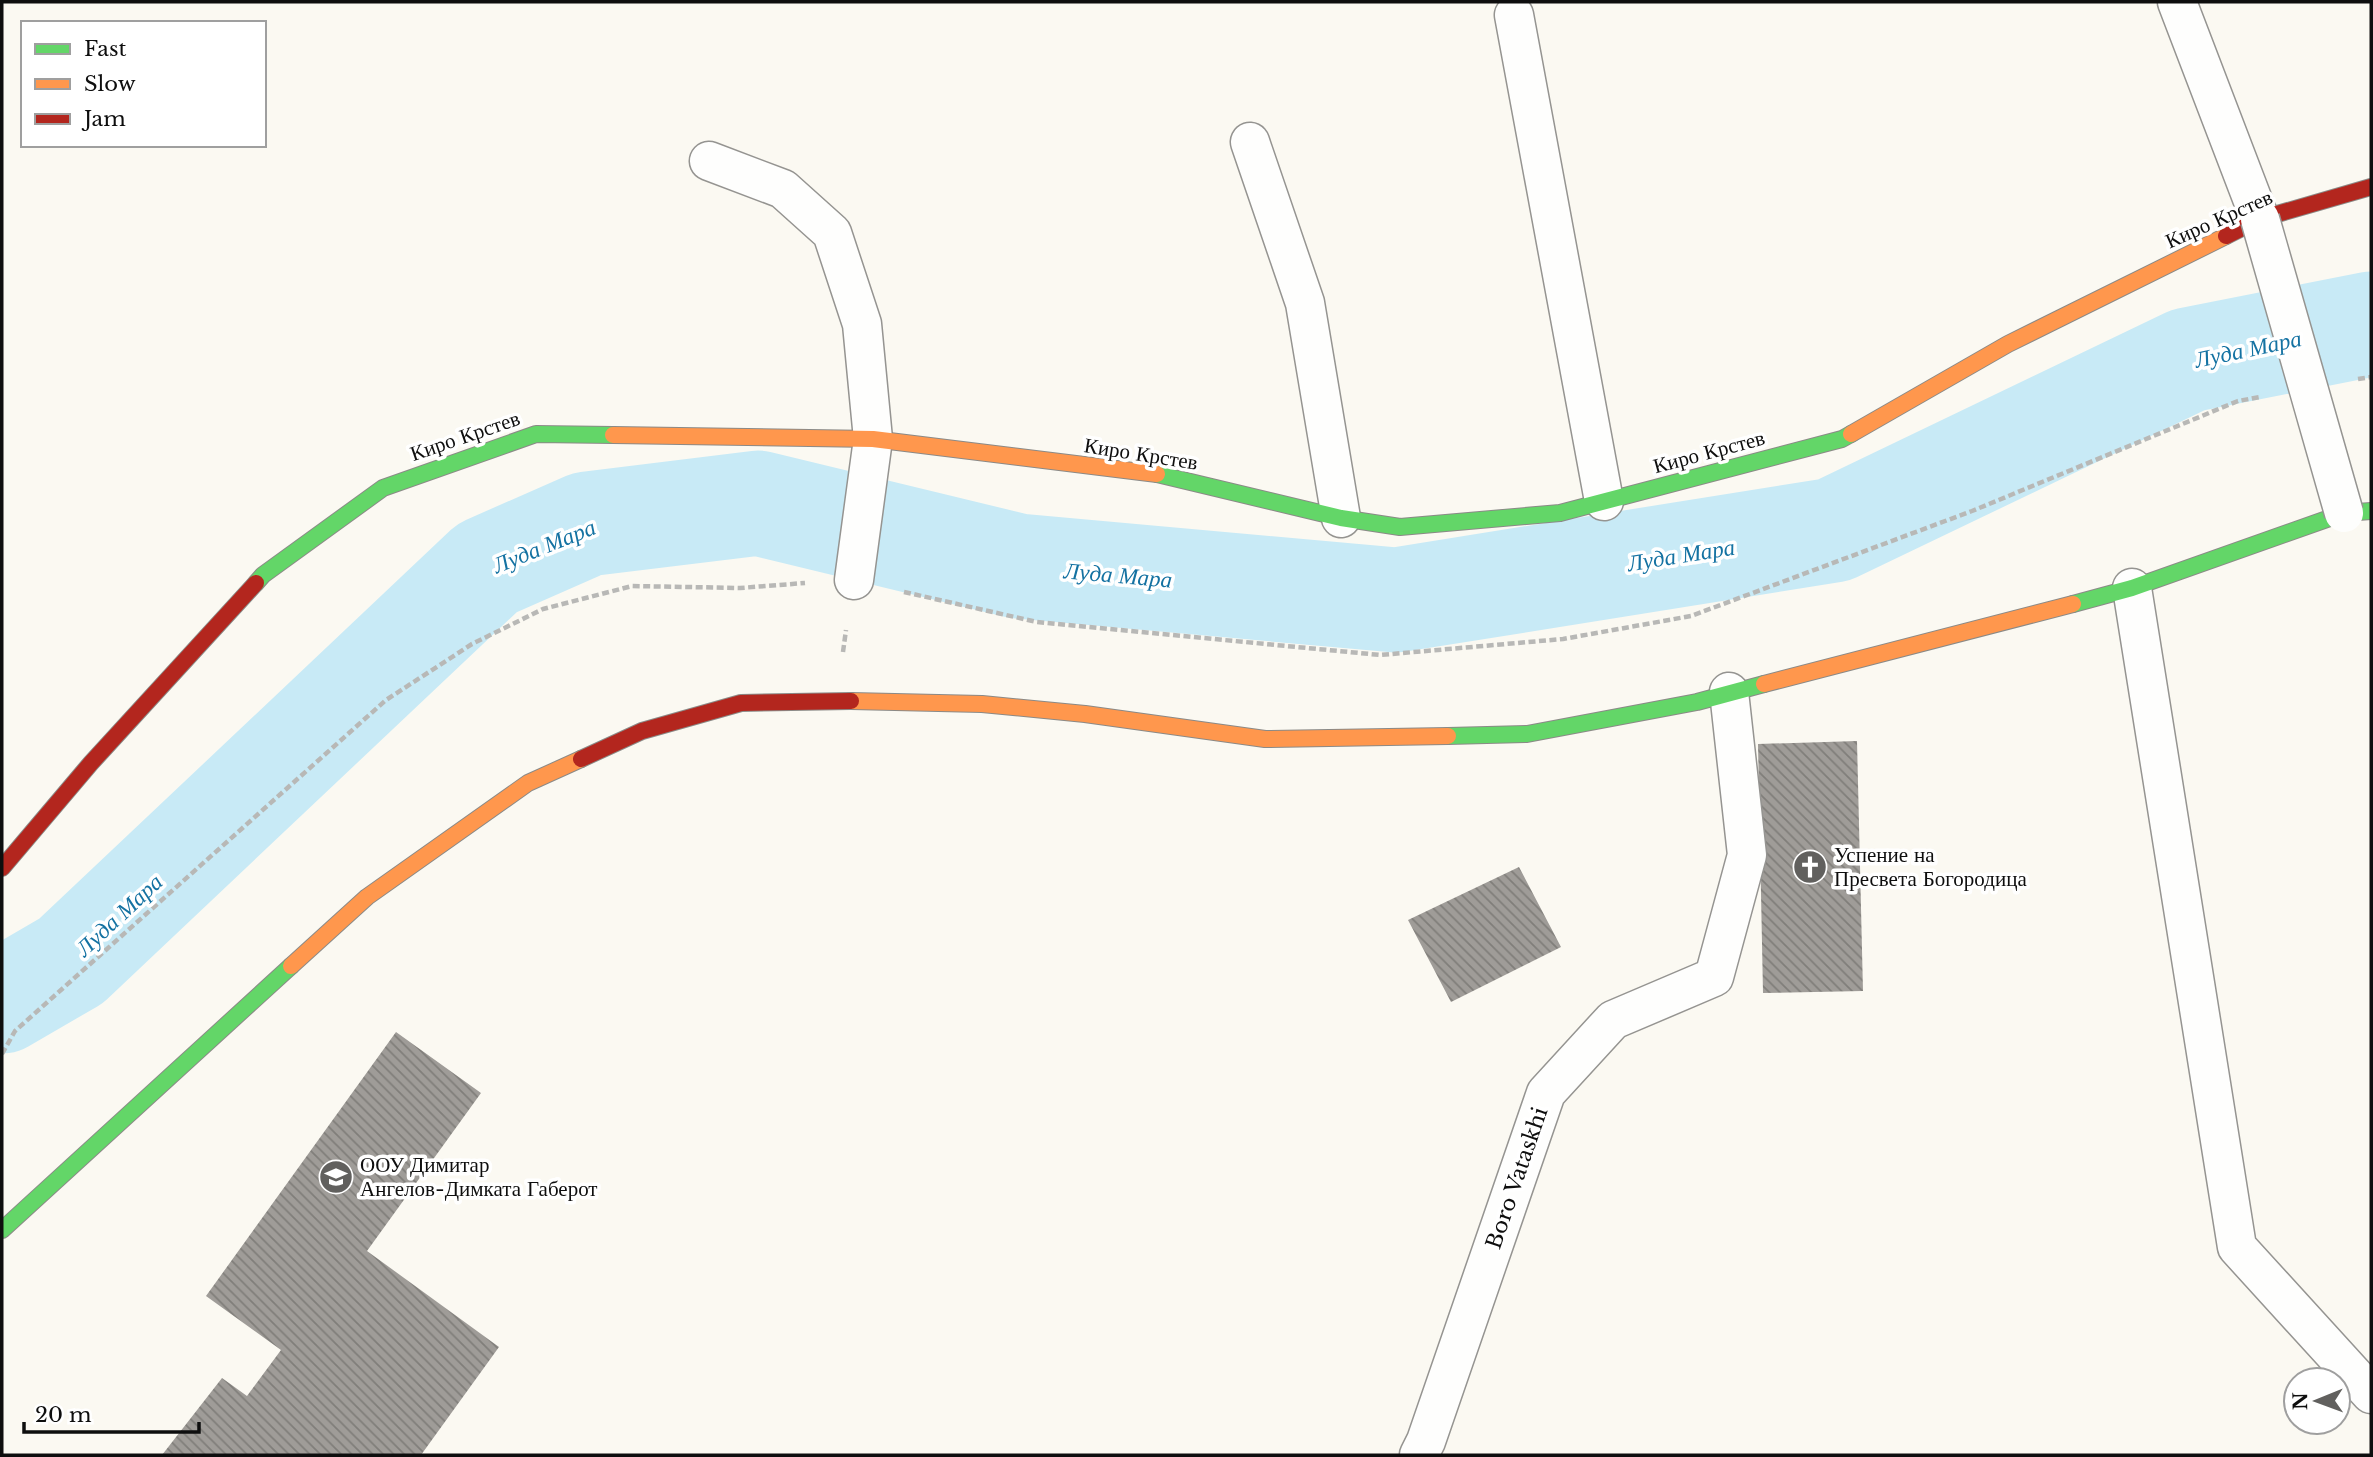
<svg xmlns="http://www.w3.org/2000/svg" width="2373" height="1457" font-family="'Libre Baskerville',serif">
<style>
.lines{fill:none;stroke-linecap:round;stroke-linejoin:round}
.river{stroke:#c8eaf6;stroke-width:105}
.building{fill:url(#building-back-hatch)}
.street-casing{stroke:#959491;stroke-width:41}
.fast-casing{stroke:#8b8a87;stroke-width:18}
.slow-casing{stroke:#8b8a87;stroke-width:18}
.jam-casing{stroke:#8b8a87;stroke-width:18}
.path{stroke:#b8b8b6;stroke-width:4.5;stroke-dasharray:7 3.5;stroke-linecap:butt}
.street{stroke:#fefefd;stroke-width:38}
.fast{stroke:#63d668;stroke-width:16}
.slow{stroke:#ff974d;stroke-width:16}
.jam{stroke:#b3261e;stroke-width:16}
.street-bridge-casing{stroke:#959491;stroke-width:41;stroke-linecap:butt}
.street-bridge{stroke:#fefefd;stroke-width:38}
.labels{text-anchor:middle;stroke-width:7;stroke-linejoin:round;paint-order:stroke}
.street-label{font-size:21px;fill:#0e0e0e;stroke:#fff}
.poi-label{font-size:21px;fill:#0e0e0e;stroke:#fff;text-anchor:start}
.water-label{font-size:23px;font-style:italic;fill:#1472a2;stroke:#fff}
</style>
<defs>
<pattern id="building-back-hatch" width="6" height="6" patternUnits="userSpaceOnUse" patternTransform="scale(1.75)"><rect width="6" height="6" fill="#9f9c98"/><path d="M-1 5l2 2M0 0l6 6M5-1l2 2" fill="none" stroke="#807e7a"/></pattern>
</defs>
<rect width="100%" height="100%" fill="#fbf9f2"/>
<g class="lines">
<!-- river -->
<path class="river" d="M2,1001L71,961L487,568L587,524L758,503L1018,566L1396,600L1834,530L2188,360L2371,324"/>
</g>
<!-- building -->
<path class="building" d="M1857,741L1863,991L1763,993L1758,744Z
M1519,867L1561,947L1451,1002L1408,920Z
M396,1032L481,1093L367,1251L499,1347L421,1455H162L222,1378L247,1396L281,1350L206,1296Z"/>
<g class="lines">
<!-- street casing -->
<g class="street-casing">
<path id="street" d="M2177,2L2260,219
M1514,15L1604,501
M1250,142L1305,303L1341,518
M709,161L783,189L832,233L862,324L873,439L854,580
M2132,588L2237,1247L2371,1394
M1419,1455L1426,1441L1546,1093L1613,1020L1714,977L1747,855L1729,692"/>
</g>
<!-- fast casing -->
<g class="fast-casing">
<path id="fast" d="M1157,474L1341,518L1400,527L1560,513L1842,439L1851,434
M256,583L263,575L383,488L536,434L613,435
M2073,604L2132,588L2344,513L2371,511
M1448,736L1527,734L1697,702L1764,684
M2,1230L291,966"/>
</g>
<!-- slow casing -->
<g class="slow-casing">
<path id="slow" d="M1851,434L2008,344L2226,236
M613,435L873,439L1157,474
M1764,684L2073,604
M851,701L982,704L1085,714L1265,739L1448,736
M291,966L367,897L528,783L581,759"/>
</g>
<!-- jam casing -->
<g class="jam-casing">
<path id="jam" d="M2226,236L2260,219L2371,187
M581,759L642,731L741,703L851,701
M2,868L91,763L256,583"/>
</g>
<!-- path -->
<path class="path" d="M2358,379L2371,377
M904,592L1037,622L1380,655L1563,639L1691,616L1972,511L2238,401L2260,397
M843,652L846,630
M2,1054L15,1031L386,700L472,644L543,609L632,586L740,588L805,583"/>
<!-- street -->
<use href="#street" class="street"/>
<!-- fast -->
<use href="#fast" class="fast"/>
<!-- slow -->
<use href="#slow" class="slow"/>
<!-- jam -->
<use href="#jam" class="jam"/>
<!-- street-bridge casing -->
<g class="street-bridge-casing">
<path id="street-bridge" d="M2260,219L2344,513"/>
</g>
<!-- street-bridge -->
<use href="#street-bridge" class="street-bridge"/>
</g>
<!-- icons -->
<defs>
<g id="church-disc" transform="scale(1.75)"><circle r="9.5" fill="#61605e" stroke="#fff"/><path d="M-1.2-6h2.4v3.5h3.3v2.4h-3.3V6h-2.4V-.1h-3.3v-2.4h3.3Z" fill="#fff"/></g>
<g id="school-disc" transform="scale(1.75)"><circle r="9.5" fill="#61605e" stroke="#fff"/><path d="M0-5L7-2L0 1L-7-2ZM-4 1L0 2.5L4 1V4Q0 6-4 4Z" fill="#fff"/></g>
</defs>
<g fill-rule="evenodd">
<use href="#church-disc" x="1810" y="867"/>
<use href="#school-disc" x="336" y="1177"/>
</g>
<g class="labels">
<!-- street labels -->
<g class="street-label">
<text transform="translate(2219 219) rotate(-24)" y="7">Киро Крстев</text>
<text transform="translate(465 436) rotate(-19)" y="7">Киро Крстев</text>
<text transform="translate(1709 452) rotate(-15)" y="7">Киро Крстев</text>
<text transform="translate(1141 454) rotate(9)" y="7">Киро Крстев</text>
<text transform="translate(1517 1178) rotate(-71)" y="7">Boro Vataskhi</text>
</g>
<!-- poi labels -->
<g class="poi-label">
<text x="1834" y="862">Успение на<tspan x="1834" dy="24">Пресвета Богородица</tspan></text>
<text x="360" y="1172">ООУ Димитар<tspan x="360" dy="24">Ангелов-Димката Габерот</tspan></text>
</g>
<!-- water labels -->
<g class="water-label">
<text transform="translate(2248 349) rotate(-12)" y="8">Луда Мара</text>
<text transform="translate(544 546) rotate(-22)" y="8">Луда Мара</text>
<text transform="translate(1681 555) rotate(-9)" y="8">Луда Мара</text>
<text transform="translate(1118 575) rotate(5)" y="8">Луда Мара</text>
<text transform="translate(119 915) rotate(-43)" y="8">Луда Мара</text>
</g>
</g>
<!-- border -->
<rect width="2373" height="1457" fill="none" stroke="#0e0e0e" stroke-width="7"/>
<!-- legend -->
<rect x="21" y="21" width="245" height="126" fill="#ffffff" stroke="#9f9f9f" stroke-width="2"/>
<rect x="35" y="44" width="35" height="10" fill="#63d668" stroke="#9f9f9f" stroke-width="2"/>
<text x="84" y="56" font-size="21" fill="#0e0e0e">Fast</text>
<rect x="35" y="79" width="35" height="10" fill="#ff974d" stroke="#9f9f9f" stroke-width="2"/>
<text x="84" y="91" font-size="21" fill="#0e0e0e">Slow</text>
<rect x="35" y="114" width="35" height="10" fill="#b3261e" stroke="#9f9f9f" stroke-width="2"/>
<text x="84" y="126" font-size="21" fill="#0e0e0e">Jam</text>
<!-- north arrow -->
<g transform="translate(2317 1401) rotate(269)"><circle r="33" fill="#ffffff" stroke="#9f9f9f" stroke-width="2"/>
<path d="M0-5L12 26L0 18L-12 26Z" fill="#61605e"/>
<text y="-10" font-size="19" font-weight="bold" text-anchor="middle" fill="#0e0e0e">N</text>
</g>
<!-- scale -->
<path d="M24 1422v10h175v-10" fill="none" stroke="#0e0e0e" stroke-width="3.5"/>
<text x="35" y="1422" font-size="21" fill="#0e0e0e" stroke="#ffffff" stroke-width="5" paint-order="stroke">20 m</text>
</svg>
